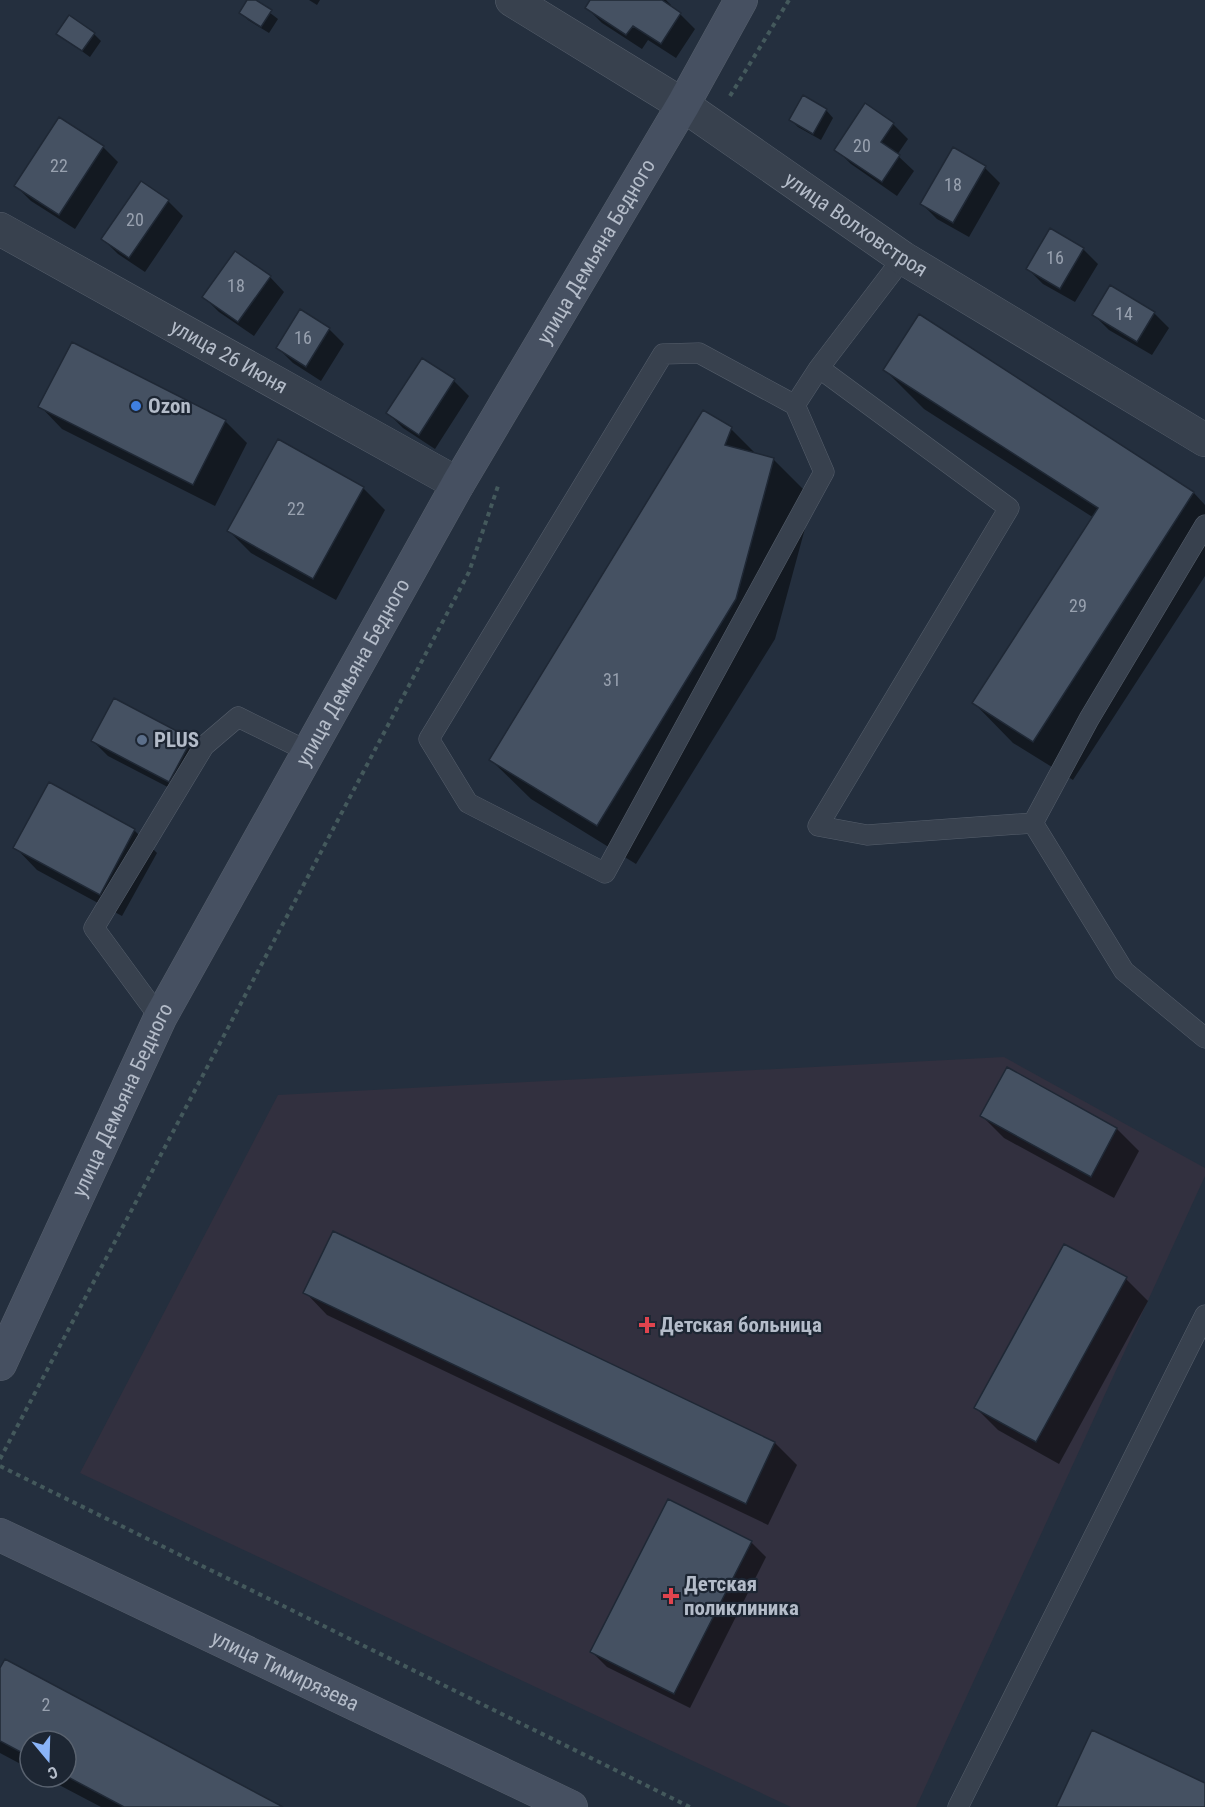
<svg xmlns="http://www.w3.org/2000/svg" width="1205" height="1807" font-family="'Roboto Condensed',sans-serif">
<style>
.medical{fill:#32303f}
.shadow{fill:#0007}
.building{fill:#455162;stroke:#1f2835;stroke-width:1.5}
.lines{fill:none;stroke-linecap:round;stroke-linejoin:round}
.lane-casing{stroke:#565f6c;stroke-width:21}
.street-casing{stroke:#565f6c;stroke-width:34}
.secondary-casing{stroke:#565f6c;stroke-width:34}
.path{stroke:#44595c;stroke-width:4;stroke-dasharray:4.5 4.5;stroke-linecap:butt}
.lane{stroke:#38414e;stroke-width:20}
.street{stroke:#38414e;stroke-width:33}
.secondary{stroke:#465061;stroke-width:33}
.shop-dot{fill:#3f7fe0;stroke:#1d2633;stroke-width:2}
.service-dot{fill:#5c6f8a;stroke:#1d2633;stroke-width:2}
.health-dot{fill:#e0444e;stroke:#1d2633;stroke-width:2}
.labels{text-anchor:middle;stroke-width:4.5;stroke-linejoin:round;paint-order:stroke}
.number-label{font-size:18px;fill:#98a1af}
.street-label{font-size:21px;fill:#b4bcc9;stroke:#1d2633}
.poi-label{font-size:21px;font-weight:bold;fill:#b4bcc9;stroke:#1d2633;text-anchor:start}
</style>
<rect width="100%" height="100%" fill="#242f3e"/>
<!-- medical -->
<path class="medical" d="M1004,1057L1205,1168V1176L916,1807H791L80,1473L278,1095Z"/>
<!-- shadow -->
<path class="shadow" d="M248,0H253L278,19L269,33L248,20L241,12Z
M309,0H320L317,5Z
M592,0H666L671,5L669,7L680,14L695,29L676,58L648,40L642,49L602,23L587,8Z
M58,34H94L101,41L90,57Z
M803,97L826,110L833,118L821,140L798,127L791,120Z
M893,124L908,139L897,155L914,171L897,196L851,164L836,149Z
M103,147L118,162L75,229L31,201L16,186Z
M954,149L985,168L1000,183L969,237L937,219L922,204Z
M168,201L183,216L145,272L118,254L103,239Z
M1083,249L1098,264L1075,302L1043,284L1028,269Z
M270,277L284,292L254,336L219,312L204,297Z
M1154,313L1169,328L1152,355L1109,330L1094,315Z
M919,316L1194,493L1205,505V576L1073,780L1013,743L974,703L1094,518L924,409L885,370Z
M329,329L344,344L321,381L293,363L278,348Z
M422,360L454,381L469,396L435,449L403,428L388,413Z
M40,406L225,421L247,443L215,506L62,429Z
M731,429L757,455L773,459L813,499L775,639L636,864L531,799L491,760Z
M363,488L385,510L336,600L251,553L229,531Z
M115,700L191,740L206,755L185,796L108,756L93,741Z
M49,784L134,830L157,853L122,916L37,870L15,847Z
M1007,1069L1117,1129L1139,1151L1114,1198L1004,1138L982,1116Z
M334,1233L775,1443L797,1465L768,1525L327,1315L305,1292Z
M1126,1279L1148,1301L1059,1464L998,1430L976,1408Z
M751,1542L766,1557L690,1708L607,1667L592,1652Z
M0,1672L280,1807H101L44,1777H66V1741H30V1769L0,1753Z"/>
<!-- building -->
<path class="building" d="M247,0H256L272,10L261,27L239,13Z
M590,0H662L681,13L661,44L633,26L626,35L585,8Z
M69,15L95,33L82,51L56,34Z
M803,95L827,109L813,134L789,120Z
M865,103L894,123L881,142L900,155L882,182L834,150Z
M59,117L104,146L59,215L14,186Z
M953,147L986,166L953,223L920,204Z
M141,181L169,200L129,258L101,239Z
M1050,228L1084,248L1060,289L1026,269Z
M235,251L271,276L238,322L202,297Z
M1110,285L1155,312L1137,342L1092,315Z
M300,309L330,328L306,367L276,348Z
M919,314L1194,492L1033,742L972,703L1098,508L883,370Z
M72,342L226,420L193,485L38,407Z
M422,358L455,379L419,435L386,413Z
M703,410L732,427L725,445L774,458L736,599L597,826L489,760Z
M278,439L364,487L313,579L227,531Z
M114,698L192,739L169,782L91,741Z
M49,782L135,829L100,895L13,848Z
M1007,1067L1117,1128L1091,1177L980,1116Z
M333,1231L775,1442L746,1504L303,1293Z
M1064,1244L1127,1277L1036,1442L974,1408Z
M668,1499L752,1541L674,1694L590,1652Z
M5,1659L283,1807H124L66,1776V1741H30V1757L0,1741V1668Z
M1092,1730L1205,1783V1807H1056Z"/>
<g class="lines">
<!-- lane casing -->
<g class="lane-casing">
<path id="lane" d="M903,258L819,368L1009,508L818,826L867,835L1033,823L1124,971L1205,1038
M795,405L824,472L605,873L468,803L429,739L663,354L699,353L795,405L819,368
M1033,823L1089,719L1205,525
M160,1018L94,928L204,746L238,717L309,752
M958,1807L1205,1315"/>
</g>
<!-- street casing -->
<g class="street-casing">
<g id="street">
<path id="s1" d="M512,0L683,105L903,258L1205,440"/>
<path id="s2" d="M0,229L458,484"/>
</g>
</g>
<!-- secondary casing -->
<g class="secondary-casing">
<g id="secondary">
<path id="s3" d="M0,1364L160,1018L458,484L683,105L741,0"/>
<path id="s4" d="M0,1535L571,1807"/>
</g>
</g>
<!-- path -->
<path class="path" d="M730,96L789,0
M0,1459L469,572L498,486
M0,1466L690,1807"/>
<!-- lane -->
<use href="#lane" class="lane"/>
<!-- street -->
<use href="#street" class="street"/>
<!-- secondary -->
<use href="#secondary" class="secondary"/>
</g>
<!-- markers -->
<circle class="shop-dot" cx="136" cy="406" r="6"/>
<circle class="service-dot" cx="142" cy="740" r="6"/>
<g class="health-dot">
<path d="M644 1316h6v6h6v6h-6v6h-6v-6h-6v-6h6z"/>
<path d="M668 1587h6v6h6v6h-6v6h-6v-6h-6v-6h6z"/>
</g>
<g class="labels">
<!-- number labels -->
<g class="number-label">
<text x="862" y="152">20</text>
<text x="59" y="172">22</text>
<text x="953" y="191">18</text>
<text x="135" y="226">20</text>
<text x="1055" y="264">16</text>
<text x="236" y="292">18</text>
<text x="1124" y="320">14</text>
<text x="303" y="344">16</text>
<text x="296" y="515">22</text>
<text x="1078" y="612">29</text>
<text x="612" y="686">31</text>
<text x="46" y="1711">2</text>
</g>
<!-- street labels -->
<g class="street-label">
<text dy="7" stroke="none"><textPath href="#s1" startOffset="411">улица Волховстроя</textPath></text>
<text dy="7" stroke="none"><textPath href="#s3" startOffset="1263">улица Демьяна Бедного</textPath></text>
<text dy="7" stroke="none"><textPath href="#s2" startOffset="262">улица 26 Июня</textPath></text>
<text dy="7" stroke="none"><textPath href="#s3" startOffset="777">улица Демьяна Бедного</textPath></text>
<text dy="7" stroke="none"><textPath href="#s3" startOffset="291">улица Демьяна Бедного</textPath></text>
<text dy="7" stroke="none"><textPath href="#s4" startOffset="316">улица Тимирязева</textPath></text>
</g>
<!-- poi labels -->
<g class="poi-label">
<text x="148" y="413">Ozon</text>
<text x="154" y="747">PLUS</text>
<text x="660" y="1332">Детская больница</text>
<text x="684" y="1591">Детская<tspan x="684" dy="24">поликлиника</tspan></text>
</g>
</g>
<!-- north arrow -->
<g transform="translate(48 1759) rotate(161)"><circle r="28" fill="#1d2633" stroke="#59626f" stroke-width="1.5"/>
<path d="M0-4.5L10 22L0 15L-10 22Z" fill="#8ab4f8"/>
<text y="-9" font-size="16" font-weight="bold" text-anchor="middle" fill="#b4bcc9">С</text>
</g>
</svg>
